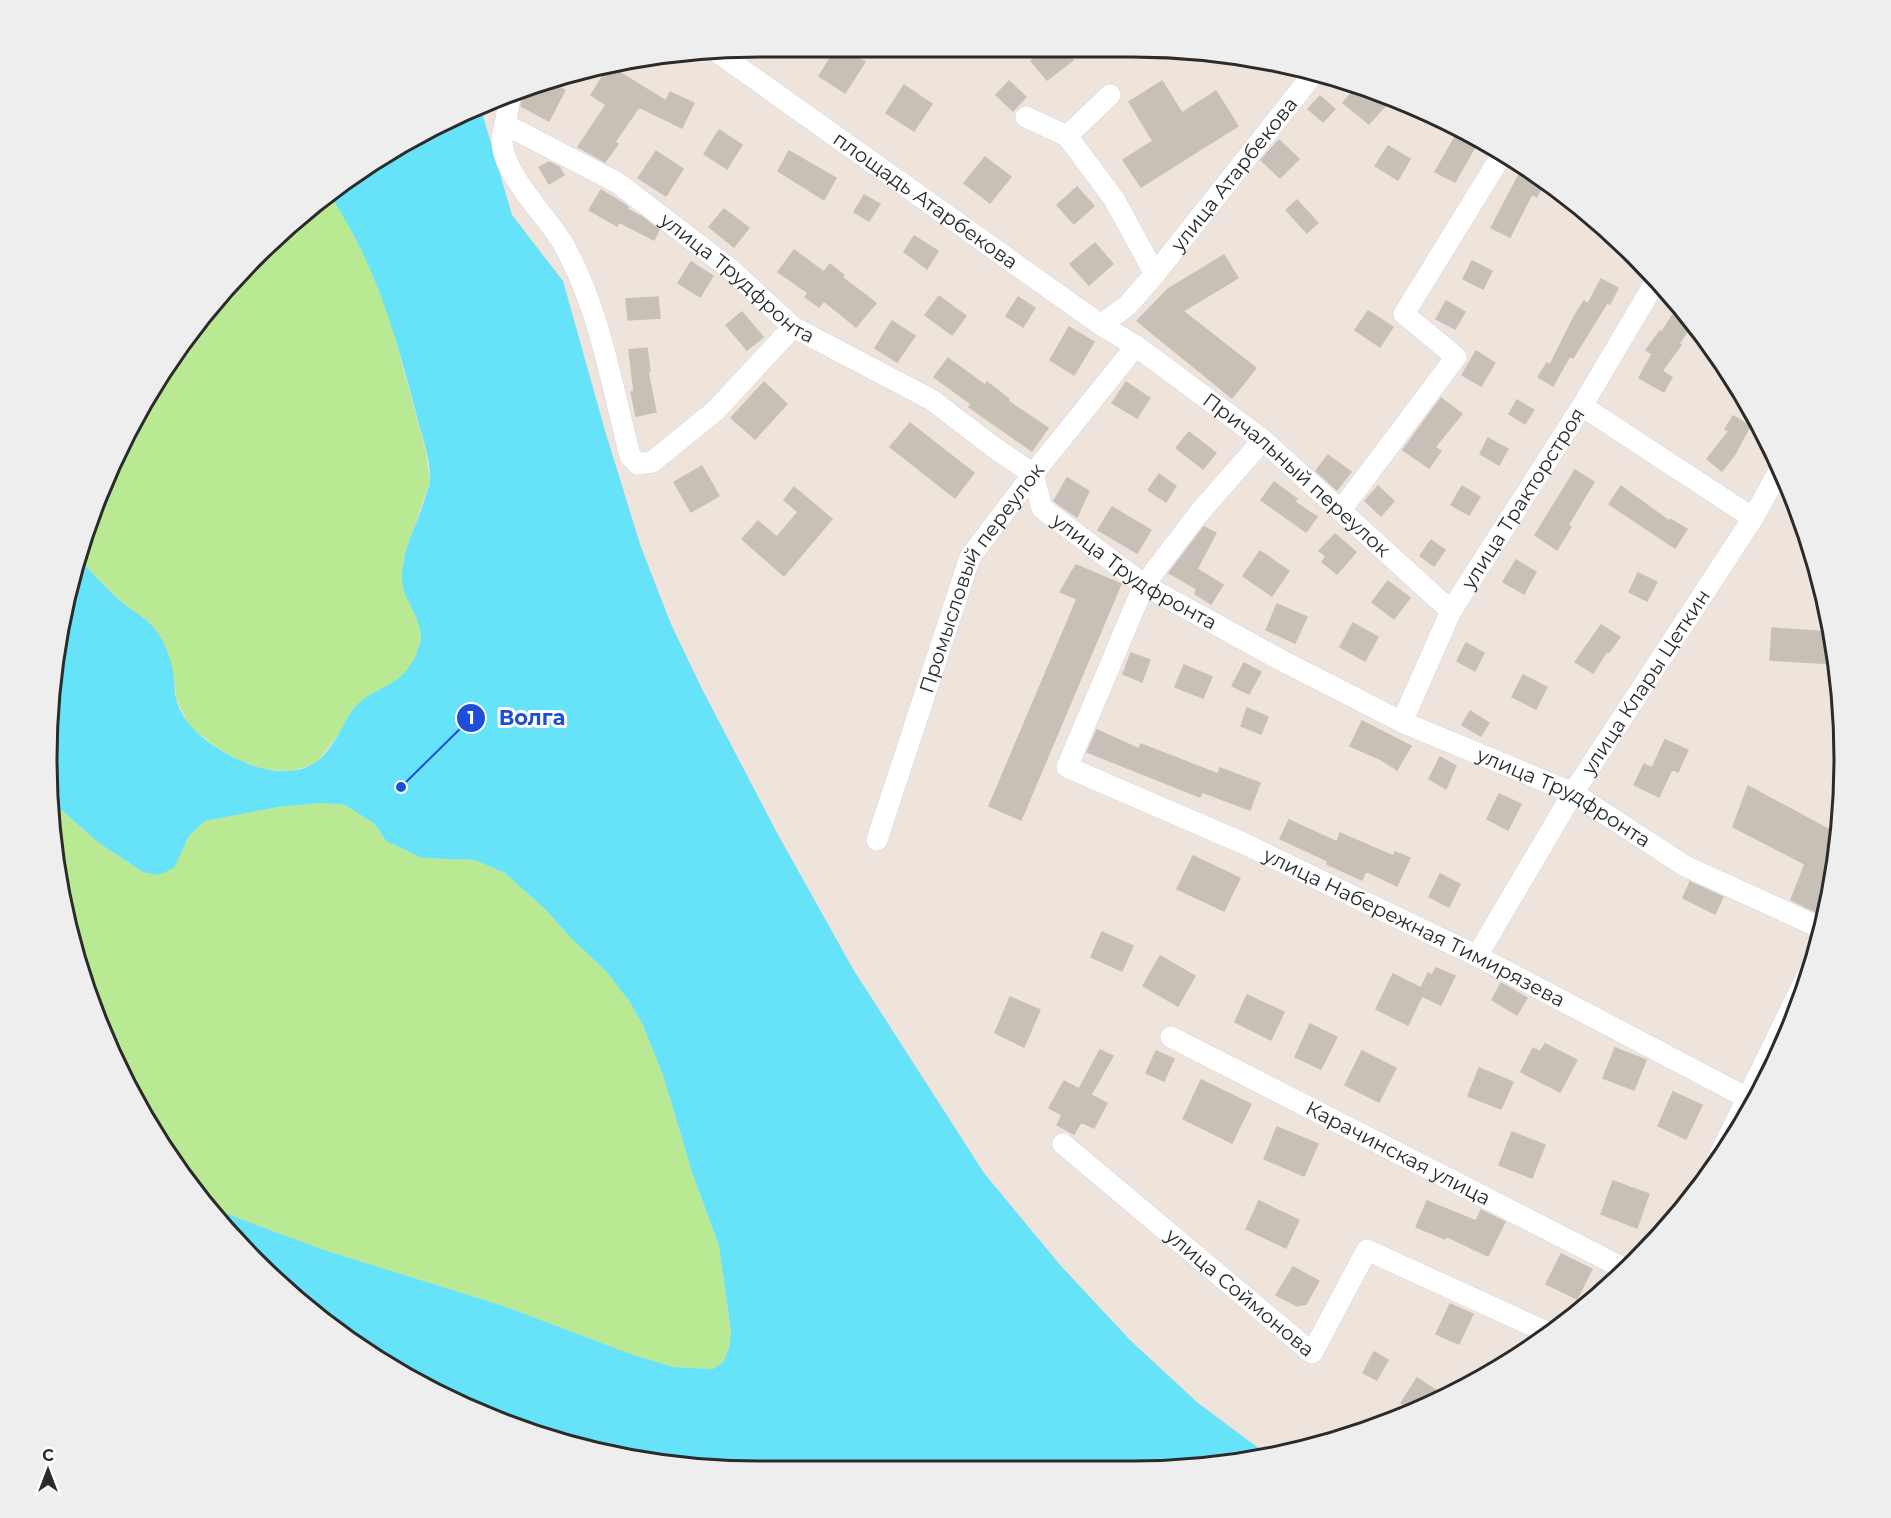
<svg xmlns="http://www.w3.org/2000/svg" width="1891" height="1518" font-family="Montserrat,sans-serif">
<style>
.green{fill:#bae994}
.water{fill:#66e2f9}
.building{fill:#c6c0b7;stroke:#cac0b5;stroke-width:1.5}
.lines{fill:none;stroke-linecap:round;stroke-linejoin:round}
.minor-casing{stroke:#d1d7e5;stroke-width:22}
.minor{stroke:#fff;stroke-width:21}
.labels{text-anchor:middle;stroke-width:6;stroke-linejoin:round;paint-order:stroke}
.street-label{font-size:20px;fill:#2b2b2b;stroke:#fff}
.rim{fill:none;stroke:#2b2b2b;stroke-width:3}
.leader{fill:none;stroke:#1d4ed8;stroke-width:2}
.callout-dot{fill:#1d4ed8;stroke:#fff;stroke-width:2}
.mark-label{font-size:18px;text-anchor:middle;font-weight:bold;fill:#fff}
.callout-label{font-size:21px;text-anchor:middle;font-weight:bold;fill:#1d4ed8;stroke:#fff;stroke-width:6;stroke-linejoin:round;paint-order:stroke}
</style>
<rect width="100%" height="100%" fill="#eee4dc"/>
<!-- green -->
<path class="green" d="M331,197L347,221L371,268L389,316L426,452L430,481L403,561L402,583L422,629L419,648L410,668L393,683L370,695L351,711L340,733L315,764L291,771L264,769L238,760L215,746L189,726L176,698L174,676L150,623L120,601L78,558L142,402L255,255Z
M323,803L345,805L375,824L386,841L422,858L475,860L505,873L545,909L571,938L608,972L629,1001L643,1025L663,1075L692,1172L719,1246L731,1331L729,1349L723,1362L713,1369L674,1367L633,1355L507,1307L321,1249L209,1207L120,1074L60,898L51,804L59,808L99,843L143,872L182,850L189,836L205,821L278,807Z"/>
<!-- water -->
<path class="water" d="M481,109L512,215L563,281L606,434L641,547L671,624L701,687L776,831L853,969L984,1173L1061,1266L1131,1341L1198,1403L1268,1455L1178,1470H713L575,1447L444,1398L325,1324L223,1229L209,1207L321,1249L507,1307L633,1355L674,1367L713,1369L723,1362L729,1349L731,1331L719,1246L692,1172L663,1075L643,1025L629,1001L607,972L571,938L545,909L505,873L475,860L422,858L386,841L375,824L345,805L323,803L278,807L205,821L189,836L174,868L158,875L143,872L99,843L59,808L51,804L47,759L71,574L78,558C92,572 105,587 119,600C132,611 148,618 157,632C167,646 172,662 174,678C175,685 174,692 176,698C183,727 211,746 237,759C259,770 291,777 313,764C323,759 333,743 339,734C343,727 346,719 351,712C371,684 403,691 418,650C429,621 404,607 402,580C401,550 418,524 426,495C427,491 430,485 430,481C431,459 421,434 416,413C395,334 377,266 331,197L403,142Z"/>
<!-- building -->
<path class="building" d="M837,47H840L865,62L845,93L819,76Z
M1048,48H1064L1073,60L1047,80L1031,61Z
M609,66L666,101L670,92L694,103L682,128L639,107L615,142L618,144L605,162L578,147L606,105L591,95Z
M1009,81L1026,97L1013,111L996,95Z
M1162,81L1182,113L1216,91L1238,126L1141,187L1123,160L1153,141L1129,102Z
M548,82L565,90L549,121L521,106L525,92Z
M904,85L932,104L914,131L886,113Z
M1357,86L1393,97L1369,124L1343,103Z
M1320,96L1335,109L1323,122L1308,109Z
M1460,128L1480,138L1455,182L1435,172Z
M719,130L742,145L727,169L704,154Z
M1279,140L1299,159L1280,178L1261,160Z
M1388,146L1410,159L1398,180L1375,166Z
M656,151L683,169L666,196L638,178Z
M789,151L836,178L824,200L778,171Z
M985,157L1011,177L990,203L964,183Z
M549,162L559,167L564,175L549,184L539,167Z
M1523,167L1544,182L1537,197L1532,194L1510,237L1491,228Z
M1077,187L1094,206L1074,224L1057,205Z
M601,190L624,204L628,207L627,209L642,217L659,230L654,240L619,222L617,226L589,210Z
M864,195L880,204L869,221L854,212Z
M1297,200L1318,223L1307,233L1286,210Z
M724,209L749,228L734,247L709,227Z
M914,236L938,251L927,269L904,252Z
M1095,243L1113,264L1089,285L1070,264Z
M794,250L824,272L830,264L844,275L842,277L876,303L856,327L824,301L819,307L805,297L808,293L778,272Z
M1224,255L1238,278L1183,311L1256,368L1232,398L1137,321L1168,289Z
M1472,261L1492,271L1483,289L1463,279Z
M691,262L713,276L700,297L678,283Z
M1601,279L1618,288L1610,304L1607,303L1573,358L1570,356L1553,386L1538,377L1547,363L1550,365L1575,315L1584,301L1588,304Z
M939,296L966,316L952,335L925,315Z
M658,297L660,318L628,320L626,299Z
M1018,297L1035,308L1023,327L1006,316Z
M1446,301L1465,312L1455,329L1436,319Z
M1679,305L1694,321L1679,344L1681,345L1662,371L1672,377L1664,392L1639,378L1652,354L1646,350L1660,331L1662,332Z
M1368,311L1393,327L1380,347L1355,330Z
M742,312L763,337L747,350L726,325Z
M892,321L915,336L897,362L875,348Z
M1069,327L1094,342L1074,375L1050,360Z
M647,348L650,372H648L656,412L636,416L631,392H634L629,350Z
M1476,351L1495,363L1481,386L1462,375Z
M948,358L985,385L987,382L1009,399L1008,401L1048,428L1032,451L969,407L971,404L934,377Z
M764,382L787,404L755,439L731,418Z
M1126,382L1150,398L1137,418L1112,403Z
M1441,398L1462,414L1435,447L1441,451L1429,468L1403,450Z
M1517,400L1534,410L1525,424L1509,414Z
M1733,416L1750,426L1735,454L1722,471L1707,459L1729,431L1725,429Z
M910,423L974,473L955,498L890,447Z
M1189,432L1216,453L1203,469L1176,448Z
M1488,438L1508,449L1499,465L1480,454Z
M1328,455L1351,472L1337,490L1316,471Z
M702,466L719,496L691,512L674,482Z
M1575,470L1594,482L1568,525L1571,527L1557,550L1535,535Z
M1159,474L1176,486L1166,502L1148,490Z
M1067,478L1089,491L1077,517L1054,501Z
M1274,482L1297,499L1295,502L1317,517L1306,532L1261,500Z
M1378,486L1394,501L1381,516L1365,501Z
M1462,486L1480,497L1469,515L1451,505Z
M1621,486L1669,521L1670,519L1687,529L1675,548L1609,504Z
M794,487L832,519L784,576L742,539L758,521L777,537L798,512L784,500Z
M1112,507L1151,530L1137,553L1098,530Z
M1204,527L1216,533L1197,569L1223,585L1211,604L1195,594L1197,589L1169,573Z
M1335,534L1356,552L1337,574L1322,562L1326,556L1319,551Z
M1431,540L1445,550L1434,566L1420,556Z
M1260,551L1289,571L1272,596L1243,576Z
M1516,560L1536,572L1524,594L1503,582Z
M1076,565L1121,584L1021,820L989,806L1077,599L1060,592Z
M1638,573L1657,582L1647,601L1629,592Z
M1388,581L1410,598L1394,619L1372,602Z
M1277,604L1307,617L1295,643L1266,630Z
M1353,623L1378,637L1365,661L1340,647Z
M1601,625L1620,637L1609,652L1607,651L1593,673L1575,662Z
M1772,628L1830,632L1835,664L1770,660Z
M1466,643L1484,653L1475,671L1457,661Z
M1131,653L1150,660L1142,682L1123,674Z
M1244,663L1261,672L1249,694L1232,686Z
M1184,665L1212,677L1203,698L1175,687Z
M1523,675L1547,687L1536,709L1512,697Z
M1247,708L1268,717L1261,734L1241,726Z
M1470,711L1489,723L1481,736L1462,725Z
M1362,721L1411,746L1397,770L1380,759L1350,746Z
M1097,730L1139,749L1141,744L1218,774L1220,768L1260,783L1250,810L1202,792L1200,797L1087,752Z
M1665,740L1688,750L1678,772L1672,769L1659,797L1634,785L1644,764L1652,768Z
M1440,757L1456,766L1446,789L1429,779Z
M1748,786L1839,835L1838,852L1822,915L1791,900L1805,864L1733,827Z
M1499,794L1521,804L1508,830L1487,819Z
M1289,820L1337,842L1340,833L1393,856L1395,852L1410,858L1397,886L1366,871L1362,880L1327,864L1328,861L1280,839Z
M1193,856L1240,878L1224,911L1177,889Z
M1440,874L1460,884L1449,907L1429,897Z
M1690,882L1723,897L1715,914L1683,898Z
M1102,932L1133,946L1122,971L1091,957Z
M1160,956L1195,976L1178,1006L1143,986Z
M1436,968L1455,976L1441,1005L1422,996L1408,1025L1376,1009L1393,974L1421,988L1428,973L1432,975Z
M1501,983L1527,998L1517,1015L1492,1000Z
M1247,995L1284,1012L1271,1040L1235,1022Z
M1010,997L1040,1010L1024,1047L995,1033Z
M1310,1024L1337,1037L1321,1069L1295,1057Z
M1545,1044L1577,1060L1560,1092L1521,1072L1533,1048L1540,1052Z
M1615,1048L1646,1060L1634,1090L1603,1078Z
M1100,1050L1113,1056L1091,1095L1107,1103L1094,1128L1081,1122L1074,1134L1057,1125L1062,1115L1049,1108L1064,1081L1079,1089Z
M1156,1051L1174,1059L1164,1081L1146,1073Z
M1362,1051L1396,1068L1379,1102L1345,1085Z
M1479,1068L1513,1082L1501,1109L1468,1096Z
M1201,1080L1251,1104L1232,1143L1183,1119Z
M1673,1092L1702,1105L1686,1139L1658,1126Z
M1277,1127L1318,1144L1304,1176L1264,1159Z
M1512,1132L1545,1145L1532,1178L1499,1165Z
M1613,1181L1649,1194L1637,1228L1601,1214Z
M1259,1201L1299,1220L1286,1248L1246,1229Z
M1427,1201L1476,1221L1481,1210L1505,1222L1488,1256L1446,1236L1445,1239L1416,1227Z
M1561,1254L1592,1269L1577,1299L1546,1284Z
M1293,1267L1319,1281L1306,1304L1297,1306L1276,1295Z
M1450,1304L1473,1314L1459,1344L1436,1334Z
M1374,1352L1388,1360L1377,1380L1363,1373Z
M1417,1378L1448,1398L1413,1411L1401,1403Z"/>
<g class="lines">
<!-- minor casing -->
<g class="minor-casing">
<g id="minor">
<path id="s1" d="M717,52L1101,325L1136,346L1263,440L1451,611"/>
<path d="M1026,117L1067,136L1114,199L1155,274"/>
<path d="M504,129L510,98"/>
<path d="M1067,136L1110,95"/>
<path id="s2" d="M1101,325L1128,305L1155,274L1314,73"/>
<path id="s3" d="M793,327L715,411L652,462L638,464L630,456C612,386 600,311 565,247C549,216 491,166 504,129L512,128L618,183L730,269L793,327L932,400L992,446L1033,474L1042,508L1144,585L1279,659L1402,722L1573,793L1685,866L1821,928"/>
<path d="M1582,406L1753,518"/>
<path id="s4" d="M1263,440L1199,513L1144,585L1067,767L1245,844L1477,956L1755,1102"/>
<path d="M1341,510L1456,357L1404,314L1503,153"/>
<path id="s5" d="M1402,722L1451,611L1582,406L1656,281"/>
<path id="s6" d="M877,840L970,557L1033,474L1136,346"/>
<path id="s7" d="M1477,956L1573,793L1753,518L1780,469"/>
<path id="s8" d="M1171,1037L1625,1269"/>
<path id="s9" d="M1063,1144L1312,1353L1367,1250L1551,1334"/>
<path d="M1718,1158L1811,968"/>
</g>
</g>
<!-- minor -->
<use href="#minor" class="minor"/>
</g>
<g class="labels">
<!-- street labels -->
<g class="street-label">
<text dy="7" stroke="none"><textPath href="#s2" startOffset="202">улица Атарбекова</textPath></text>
<text dy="7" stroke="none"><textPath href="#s1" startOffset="256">площадь Атарбекова</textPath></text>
<text dy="7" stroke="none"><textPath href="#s3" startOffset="858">улица Трудфронта</textPath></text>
<text dy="7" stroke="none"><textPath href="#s1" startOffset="718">Причальный переулок</textPath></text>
<text dy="7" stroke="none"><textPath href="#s5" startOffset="255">улица Тракторстроя</textPath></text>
<text dy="7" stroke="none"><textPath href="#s3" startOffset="1362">улица Трудфронта</textPath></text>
<text dy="7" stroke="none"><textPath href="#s6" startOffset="284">Промысловый переулок</textPath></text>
<text dy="7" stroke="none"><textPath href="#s7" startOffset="322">улица Клары Цеткин</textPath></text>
<text dy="7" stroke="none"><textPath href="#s3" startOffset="1848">улица Трудфронта</textPath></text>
<text dy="7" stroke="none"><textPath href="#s4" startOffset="768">улица Набережная Тимирязева</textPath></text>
<text dy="7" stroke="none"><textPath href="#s8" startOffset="255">Карачинская улица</textPath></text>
<text dy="7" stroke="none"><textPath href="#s9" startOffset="231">улица Соймонова</textPath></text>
</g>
</g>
<!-- crop -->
<path d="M0 0H1891V1518H0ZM759 57H1132A702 702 0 0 1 1834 759V759A702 702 0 0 1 1132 1461H759A702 702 0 0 1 57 759V759A702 702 0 0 1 759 57Z" fill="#eee" fill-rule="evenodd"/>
<path class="rim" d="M759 57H1132A702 702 0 0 1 1834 759V759A702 702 0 0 1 1132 1461H759A702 702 0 0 1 57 759V759A702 702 0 0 1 759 57Z"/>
<!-- callouts -->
<path class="leader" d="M401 787L471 718"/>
<g class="callout-dot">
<circle cx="401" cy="787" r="6"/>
<circle cx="471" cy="718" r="15"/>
</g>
<g class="mark-label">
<text x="471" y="724">1</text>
</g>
<g class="callout-label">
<text x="532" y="725">Волга</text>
</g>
<!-- north arrow -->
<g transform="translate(48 1470)" stroke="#ffffff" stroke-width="4.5" paint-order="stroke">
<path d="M0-4.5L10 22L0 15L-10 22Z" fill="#2b2b2b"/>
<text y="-9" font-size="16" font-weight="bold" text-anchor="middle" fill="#2b2b2b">С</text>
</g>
</svg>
